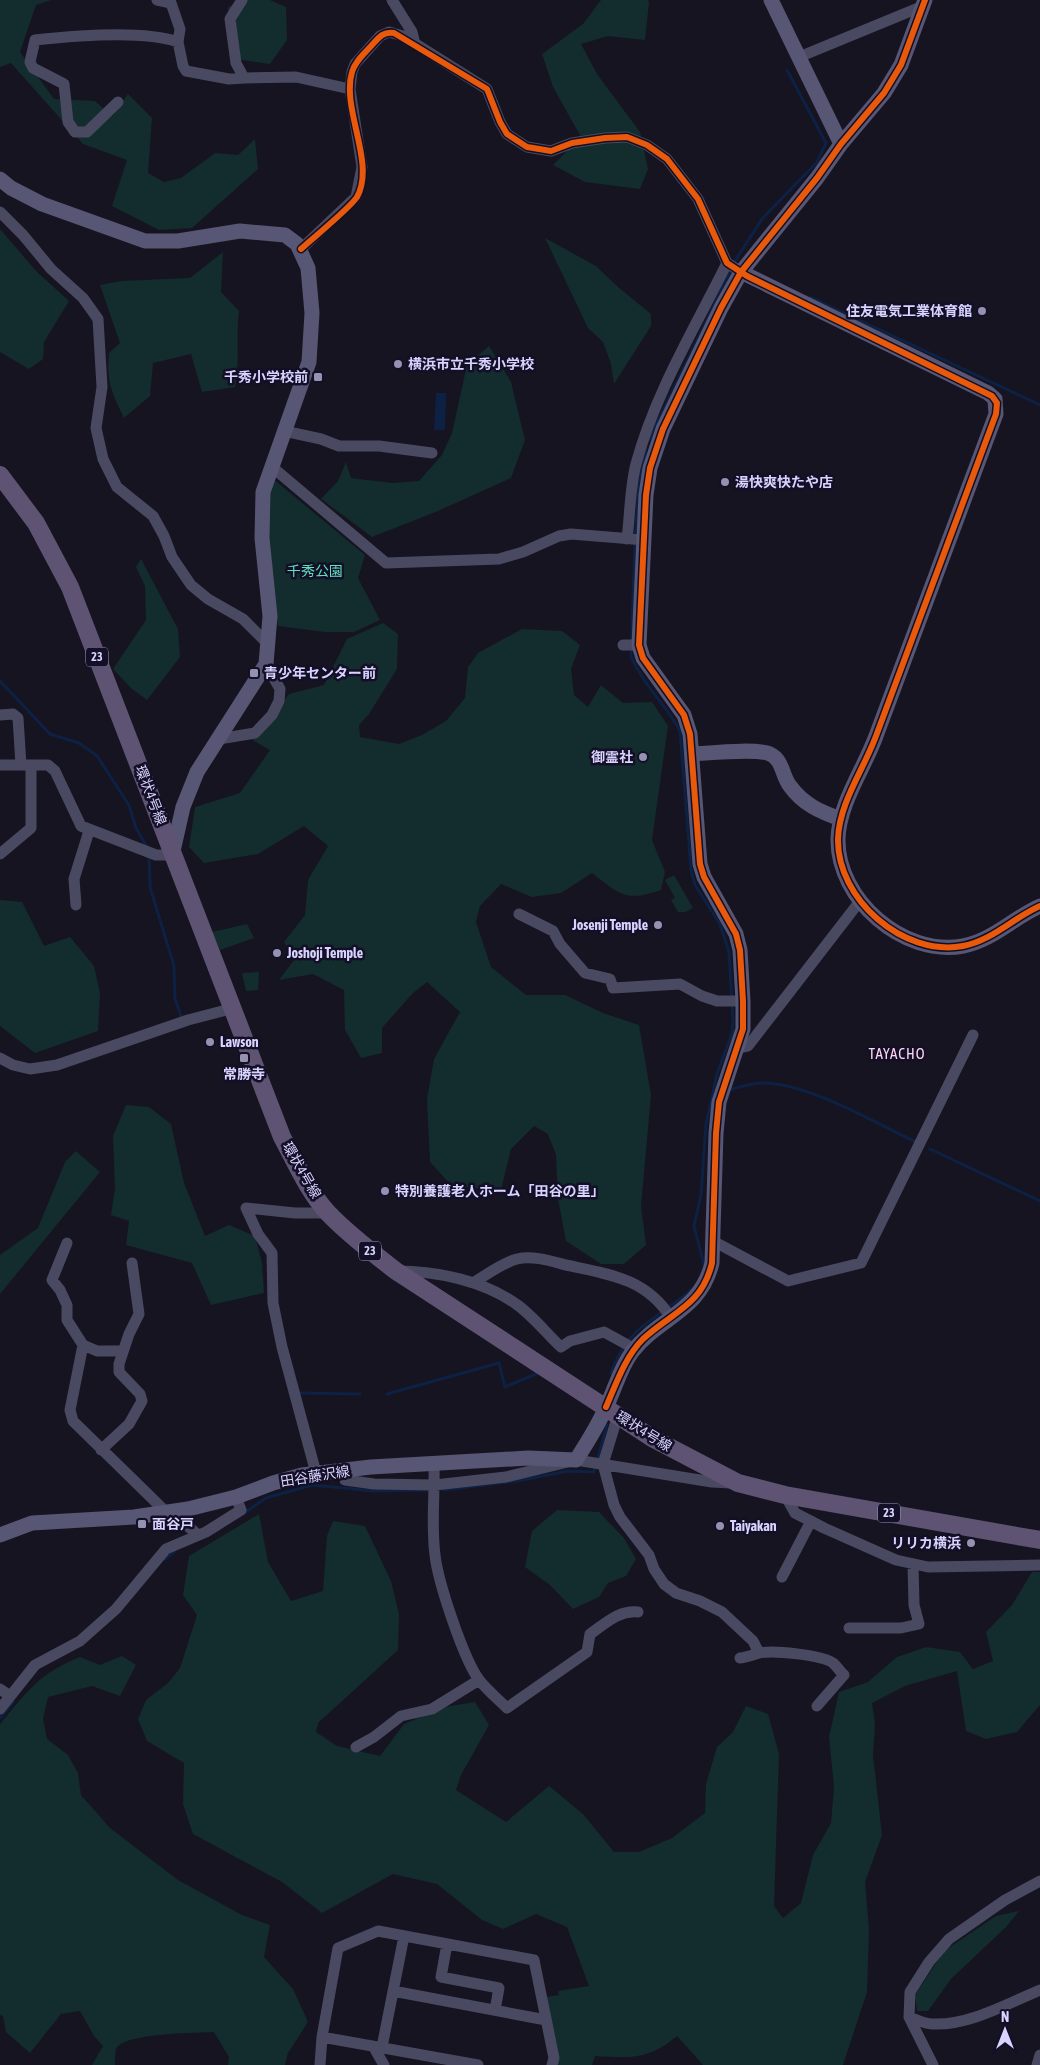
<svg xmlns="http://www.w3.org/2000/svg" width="1040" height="2065" font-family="'Asap Condensed','Noto Sans JP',sans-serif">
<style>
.green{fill:#132c2d}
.water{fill:#0d2144}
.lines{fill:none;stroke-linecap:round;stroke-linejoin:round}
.stream{stroke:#0d2144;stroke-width:3}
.street{stroke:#4a4962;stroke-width:11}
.secondary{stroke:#575674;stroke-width:15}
.primary{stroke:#5e5373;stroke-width:18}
.cycleway-casing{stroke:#130f26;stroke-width:9}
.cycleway{stroke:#e8590c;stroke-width:6}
.poi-dot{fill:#9591b1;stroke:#130f26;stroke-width:2}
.labels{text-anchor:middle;stroke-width:5;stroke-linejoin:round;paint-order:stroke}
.shield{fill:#130f26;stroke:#9e99be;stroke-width:1}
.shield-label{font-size:12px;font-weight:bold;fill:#d9d4ff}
.poi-label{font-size:14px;font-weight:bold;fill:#d9d4ff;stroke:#130f26;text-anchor:start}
.park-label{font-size:14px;fill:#5fe0c0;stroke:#130f26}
.street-label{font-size:14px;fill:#d9d4ff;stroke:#130f26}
.neighbourhood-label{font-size:15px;letter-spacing:1px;fill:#ffd6f0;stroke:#130f26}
</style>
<rect width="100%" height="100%" fill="#161421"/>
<!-- green -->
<path class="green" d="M0,0H51L36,5L20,52L54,99L95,101L112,116L128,94L152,118L148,173L164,182L181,178L215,153L238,155L255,139L258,169L192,228L159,230L112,206L127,160L83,144L11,63L0,67Z
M244,0H270L286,7L287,40L270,64L242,60L227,32L228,7Z
M601,0H648L649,3L645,40L608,36L581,44L597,74L640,132L648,169L640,189L585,182L553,165L581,137L553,87L542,54L583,24Z
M0,229L36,271L69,301L44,342L43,359L29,369L0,352Z
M545,238L596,266L618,287L651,314V326L614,384L611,364L603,342L588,328Z
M223,252L221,292L239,311C236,336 240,361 235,387L202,392L191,354L153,363L150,396L124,418C112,393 106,381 109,353L120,343L100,285L121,281L190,278Z
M489,346L511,382L525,440L511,478L438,511L372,537L321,499L338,481L346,462L351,478L392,483L419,481L442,455L452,433L467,365Z
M272,478L365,555L358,578L380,620L354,632H325L278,626L267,552L265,496Z
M141,559L178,629L180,657L147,700L132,689L113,669L146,620L145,586L136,567Z
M383,623L398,634L397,669L369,714L359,725L360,737L399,744L422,735L446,721L465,698L468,667L478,653L522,629L562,631L580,645L571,669L574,695L588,707L601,685L623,703L652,702L668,726L652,840L665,872L661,890C626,902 620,895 592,873L561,893L532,897L501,884L480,906L476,922L491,967L526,995H565L603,1013L639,1025L651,1095L641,1206L646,1245L624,1264H601L566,1241L558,1199L556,1155L548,1134L534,1126L511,1149L501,1190L452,1186L430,1162L427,1099L434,1059L460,1012L427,982L412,994L382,1028V1053L361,1058L345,1030L344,990L313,974L279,980L294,960L284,942L305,915L308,880L328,846L304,826L258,854L204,863L189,847L195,807L240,793L270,750L252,740L289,694L324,685L347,639Z
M674,875L693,908L685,912H678L671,900L675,898L665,880Z
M0,900L22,902L44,946L70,937L94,966L100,993L98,1031L35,1053L0,1026Z
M247,924L254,938L220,950L212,932Z
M259,972L258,990L246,991L242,973Z
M126,1105L149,1107L171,1124L184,1183L205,1236L229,1225L255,1236L262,1263L264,1293L211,1305L192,1263L126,1245L129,1221L111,1215L115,1188L113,1136Z
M76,1151L100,1172L0,1294V1255L38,1228L65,1162Z
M557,1510L599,1512L624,1538L636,1559L626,1576L608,1583L599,1597L573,1609L550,1585L525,1567L532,1531Z
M259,1514L268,1562L291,1601L323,1591L327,1536L333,1521L365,1526L391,1581L399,1614L398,1650L318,1723L316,1732L337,1746L380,1756L404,1724L445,1707L475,1702L489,1725L461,1775L456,1790L506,1822L549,1786L583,1814L614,1852H639L672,1838L705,1813L706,1784L717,1747L733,1732L746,1706L768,1714L779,1754L774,1906L783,1918L801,1903L813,1855L831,1823L834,1787L829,1737L839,1692L868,1682L897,1657L926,1647L960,1652L973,1669L993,1661L986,1632L1012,1605L1032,1572H1040V1705L1017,1732L986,1739L966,1731L957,1671L905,1686L872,1703L875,1724L873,1755L882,1835L865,1882L869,1929L867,1992L843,2065H703L677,2036C649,2060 630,2058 595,2056L592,2065H557L547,1997L559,1995L558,1991L589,1986L567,1927L536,1914L503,1929L482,1920L437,1884L393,1874L322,1913L282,1882L193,1834L183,1804L184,1763L147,1741L138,1719L146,1700L168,1683L180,1668L197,1615L183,1595L189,1556Z
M122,1656L136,1665L120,1696L92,1686L48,1697L43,1719L47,1739L68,1755L78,1773L81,1795L110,1828L178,1880L242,1915L270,1925L264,1957L293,1989L308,2022L288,2053L285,2065H228L229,2057L214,2032C196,2033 123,2033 116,2049C115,2053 115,2061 115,2065H92L103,2046L94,2036L80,2011L61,2014L30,2053L6,2032L3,2016L0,2015V1724C27,1692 39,1673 80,1657L100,1665Z
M1019,1911L1006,1927L951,1979L928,2011H917L915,1995L944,1951L996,1916Z"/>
<!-- water -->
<path class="water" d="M436,393H446L445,430H434Z"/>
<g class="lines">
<!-- stream -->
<path class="stream" d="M733,264L762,219L817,162L826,143L787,70
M810,297L1040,405
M649,440L731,270
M635,536L639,485L646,448
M635,542L631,656C642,683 666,705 680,731L691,870L695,885L720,924L729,952L733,1021L732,1033L717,1074L706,1124L701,1195L694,1226L704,1265
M0,681L50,734L79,743L97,756L129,805L136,828L147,847
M149,855L150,887L174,966L175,999L181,1016
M732,1089C741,1087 752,1083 762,1083C806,1082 875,1123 916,1142
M930,1149L1040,1201
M611,1373C628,1324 659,1319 693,1288
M300,1393L360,1394
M387,1394L499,1363L505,1387L536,1374
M597,1461L607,1425
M444,1490L517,1481L568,1471L594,1472L595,1467
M244,1513L266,1498L312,1485L374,1491L431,1490
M165,1559L175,1551
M0,1718L13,1702"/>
<!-- street -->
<path class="street" d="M157,0L171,3L180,29L178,42L183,66L186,71L229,79L244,78
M242,0L230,19L236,63L244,78L296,77L350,89
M392,0L412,32L415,44
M799,57L923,6
M118,102L87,132H75L68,122L64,84L33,68L30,62L35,40C72,36 144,30 178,42
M0,212L23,235L51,269L83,298L98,319L102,387L96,428L103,459L117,487L153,516L164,536L172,557L191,585L208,599L243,619L269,645
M301,249L356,197L362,167L350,89L352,72L355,64L380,36L389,32L403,36L487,89L500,122L507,134L527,147L551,151L572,143L605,138L627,137L647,145L667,159L698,199L727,263L741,272
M284,431L321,439L339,446H379L432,453
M271,466L386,563L499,559L523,552L559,536L571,534L645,540
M627,539C630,515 630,487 636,464C655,393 695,328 727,263
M623,645H639
M0,715L13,714L18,718L21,765
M219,739L255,733L272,715L279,701L280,689L266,664
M0,765H48L55,771L81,826L156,855H167L173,851
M0,854L31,828V765
M76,905L74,879L89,831
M519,914L553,931L560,944L585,973L610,979L613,988L680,984L702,996L717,1001H743
M737,1048L748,1046L860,901
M0,1058L13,1065L30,1069L57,1065L188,1020L234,1008
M246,1208L258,1234L272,1253L273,1303L282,1347L316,1473
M246,1208L295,1213H328
M713,1241L788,1281L861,1263L973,1035
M67,1243L52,1280L60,1290L67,1305V1320L83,1345L70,1410L73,1421L166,1512
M398,1271C437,1271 484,1281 516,1304C530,1313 548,1335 561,1347L570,1341L604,1332L635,1349
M473,1283C486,1275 502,1263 517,1259C532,1255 551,1261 566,1265C608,1274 646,1278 671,1318
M83,1345L97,1351H123
M618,1415L603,1464L614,1505L620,1517L649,1555L654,1569L664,1584L676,1593L700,1601L722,1612L753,1641L759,1653
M101,1450L129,1424L142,1401L140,1394L119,1372V1364L129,1334L139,1314L132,1263
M434,1463C435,1494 431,1525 435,1555C438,1582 464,1661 480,1681C488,1691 498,1699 507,1708L587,1652L590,1634C605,1624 618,1610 638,1612
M344,1470L345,1480L374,1484L435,1485L506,1477L576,1460L712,1482L731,1483
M785,1495L795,1513L824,1528L896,1560L928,1567L1040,1565
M171,1512L197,1534
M782,1577L811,1521
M849,1628H901L919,1624L914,1605L913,1564
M740,1658C747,1657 752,1655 759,1653C772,1650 823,1655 833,1663C837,1666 840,1672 844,1675L817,1706
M0,1689L10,1696
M0,1709L35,1665L80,1641L116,1609L166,1549L206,1532L241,1510L236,1497
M356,1747L374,1737L401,1716L432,1709L479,1680
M447,1944L441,1977L499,1988L495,2010
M393,1991L546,2020
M909,2017C916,2019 924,2024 932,2024C968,2026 1007,2004 1040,1990
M322,2037L478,2065
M373,2046L384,2065
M382,2047L404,1936
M320,2065L322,2037L338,1948L378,1931L534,1960L554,2058L552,2065
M933,2065L909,2017L910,1992L929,1962L949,1939L1005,1900L1040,1881
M1037,2065L1040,2055"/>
<!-- secondary -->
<path class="secondary" d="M771,0L841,144
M0,179L11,188L42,204L145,241H178L240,231L285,235L297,244L308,268L312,313L309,362L263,492L262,538L270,616L266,664L197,772L183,807L173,851
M741,272L988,393L995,399L996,414C956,522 916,629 876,736C864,769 839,803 838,839C837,899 903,957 963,946C993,940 1013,918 1040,906
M693,754C711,753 756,748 770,754C783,760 782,776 790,786C803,804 820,812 841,819
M0,1535L32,1523L134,1517L188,1509L236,1497L273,1483L302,1475L371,1467L528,1458L576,1460C587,1443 598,1426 606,1407C615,1389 620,1368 632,1352C660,1316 700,1312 712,1263L716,1133L719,1102L743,1029V1001L740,950L736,934L704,877L700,864L690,734L684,715L643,658L639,645L646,495L650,468L663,429L721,308L741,272L817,178L841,144L884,93L901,65L925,0"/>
<!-- primary -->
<path class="primary" d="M0,475L36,523L70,587L282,1137C296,1163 308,1191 328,1213C349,1235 373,1253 396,1271L652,1438L738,1483L785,1495L1040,1540"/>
<!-- cycleway casing -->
<g class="cycleway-casing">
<path id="cycleway" d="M301,249C313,238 350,208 357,197C376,163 341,109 352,72C355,61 365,53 372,45C379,37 384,31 394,33L487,89L500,122L507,134L527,147L551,151L572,143L605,138L627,137L647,145L667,159L698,199L727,263L747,276L992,396L997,403L996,414C956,522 916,629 876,736C864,769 839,803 838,839C837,899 903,957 963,946C993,940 1013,918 1040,906
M606,1407C616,1384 625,1357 643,1339C672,1312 702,1306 712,1263L716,1133L719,1102L743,1029V1001L740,950L736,934L704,877L700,864L690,734L684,715L643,658L639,645L646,495L650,468L663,429L721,308L741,272L817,178L841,144L884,93L901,65L925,0"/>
</g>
<!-- cycleway -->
<use href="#cycleway" class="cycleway"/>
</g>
<!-- markers -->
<g class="poi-dot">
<circle cx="982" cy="311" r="5"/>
<circle cx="398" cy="364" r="5"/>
<rect x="313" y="372" width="10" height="10" rx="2.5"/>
<circle cx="725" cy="482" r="5"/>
<rect x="249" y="668" width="10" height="10" rx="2.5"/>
<circle cx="643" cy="757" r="5"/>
<circle cx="658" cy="925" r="5"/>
<circle cx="277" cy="953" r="5"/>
<circle cx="210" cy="1042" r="5"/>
<rect x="239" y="1053" width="10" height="10" rx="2.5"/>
<circle cx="385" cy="1191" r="5"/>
<rect x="137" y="1519" width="10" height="10" rx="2.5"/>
<circle cx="720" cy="1526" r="5"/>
<circle cx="971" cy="1543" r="5"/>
</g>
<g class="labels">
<!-- shield labels -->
<g class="shield">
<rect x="86" y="647.5" width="22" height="19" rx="4"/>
<rect x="359" y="1241.5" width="22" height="19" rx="4"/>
<rect x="878" y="1503.5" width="22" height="19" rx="4"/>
</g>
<g class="shield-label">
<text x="97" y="661">23</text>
<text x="370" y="1255">23</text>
<text x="889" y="1517">23</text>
</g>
<!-- poi labels -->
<g class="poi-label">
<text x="972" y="316" text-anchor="end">住友電気工業体育館</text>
<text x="408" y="369">横浜市立千秀小学校</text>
<text x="308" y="382" text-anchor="end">千秀小学校前</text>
<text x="735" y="487">湯快爽快たや店</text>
<text x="264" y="678">青少年センター前</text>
<text x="633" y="762" text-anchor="end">御霊社</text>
<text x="648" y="930" text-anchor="end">Josenji Temple</text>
<text x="287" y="958">Joshoji Temple</text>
<text x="220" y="1047">Lawson</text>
<text x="244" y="1079" text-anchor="middle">常勝寺</text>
<text x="395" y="1196">特別養護老人ホーム「田谷の里」</text>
<text x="152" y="1529">面谷戸</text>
<text x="730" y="1531">Taiyakan</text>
<text x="961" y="1548" text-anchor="end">リリカ横浜</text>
</g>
<!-- park labels -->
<g class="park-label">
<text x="315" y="576">千秀公園</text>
</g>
<!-- street labels -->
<g class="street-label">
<text transform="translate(151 795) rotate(69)" y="5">環状4号線</text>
<text transform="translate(302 1170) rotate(60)" y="5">環状4号線</text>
<text transform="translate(644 1431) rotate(32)" y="5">環状4号線</text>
<text transform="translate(315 1476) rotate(-9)" y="5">田谷藤沢線</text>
</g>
<!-- neighbourhood labels -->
<g class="neighbourhood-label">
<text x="897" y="1059">TAYACHO</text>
</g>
</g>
<!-- north arrow -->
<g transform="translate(1005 2030)" stroke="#130f26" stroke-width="4" paint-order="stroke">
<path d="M0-4L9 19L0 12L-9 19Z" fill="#d9d4ff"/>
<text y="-8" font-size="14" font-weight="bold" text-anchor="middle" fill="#d9d4ff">N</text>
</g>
</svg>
